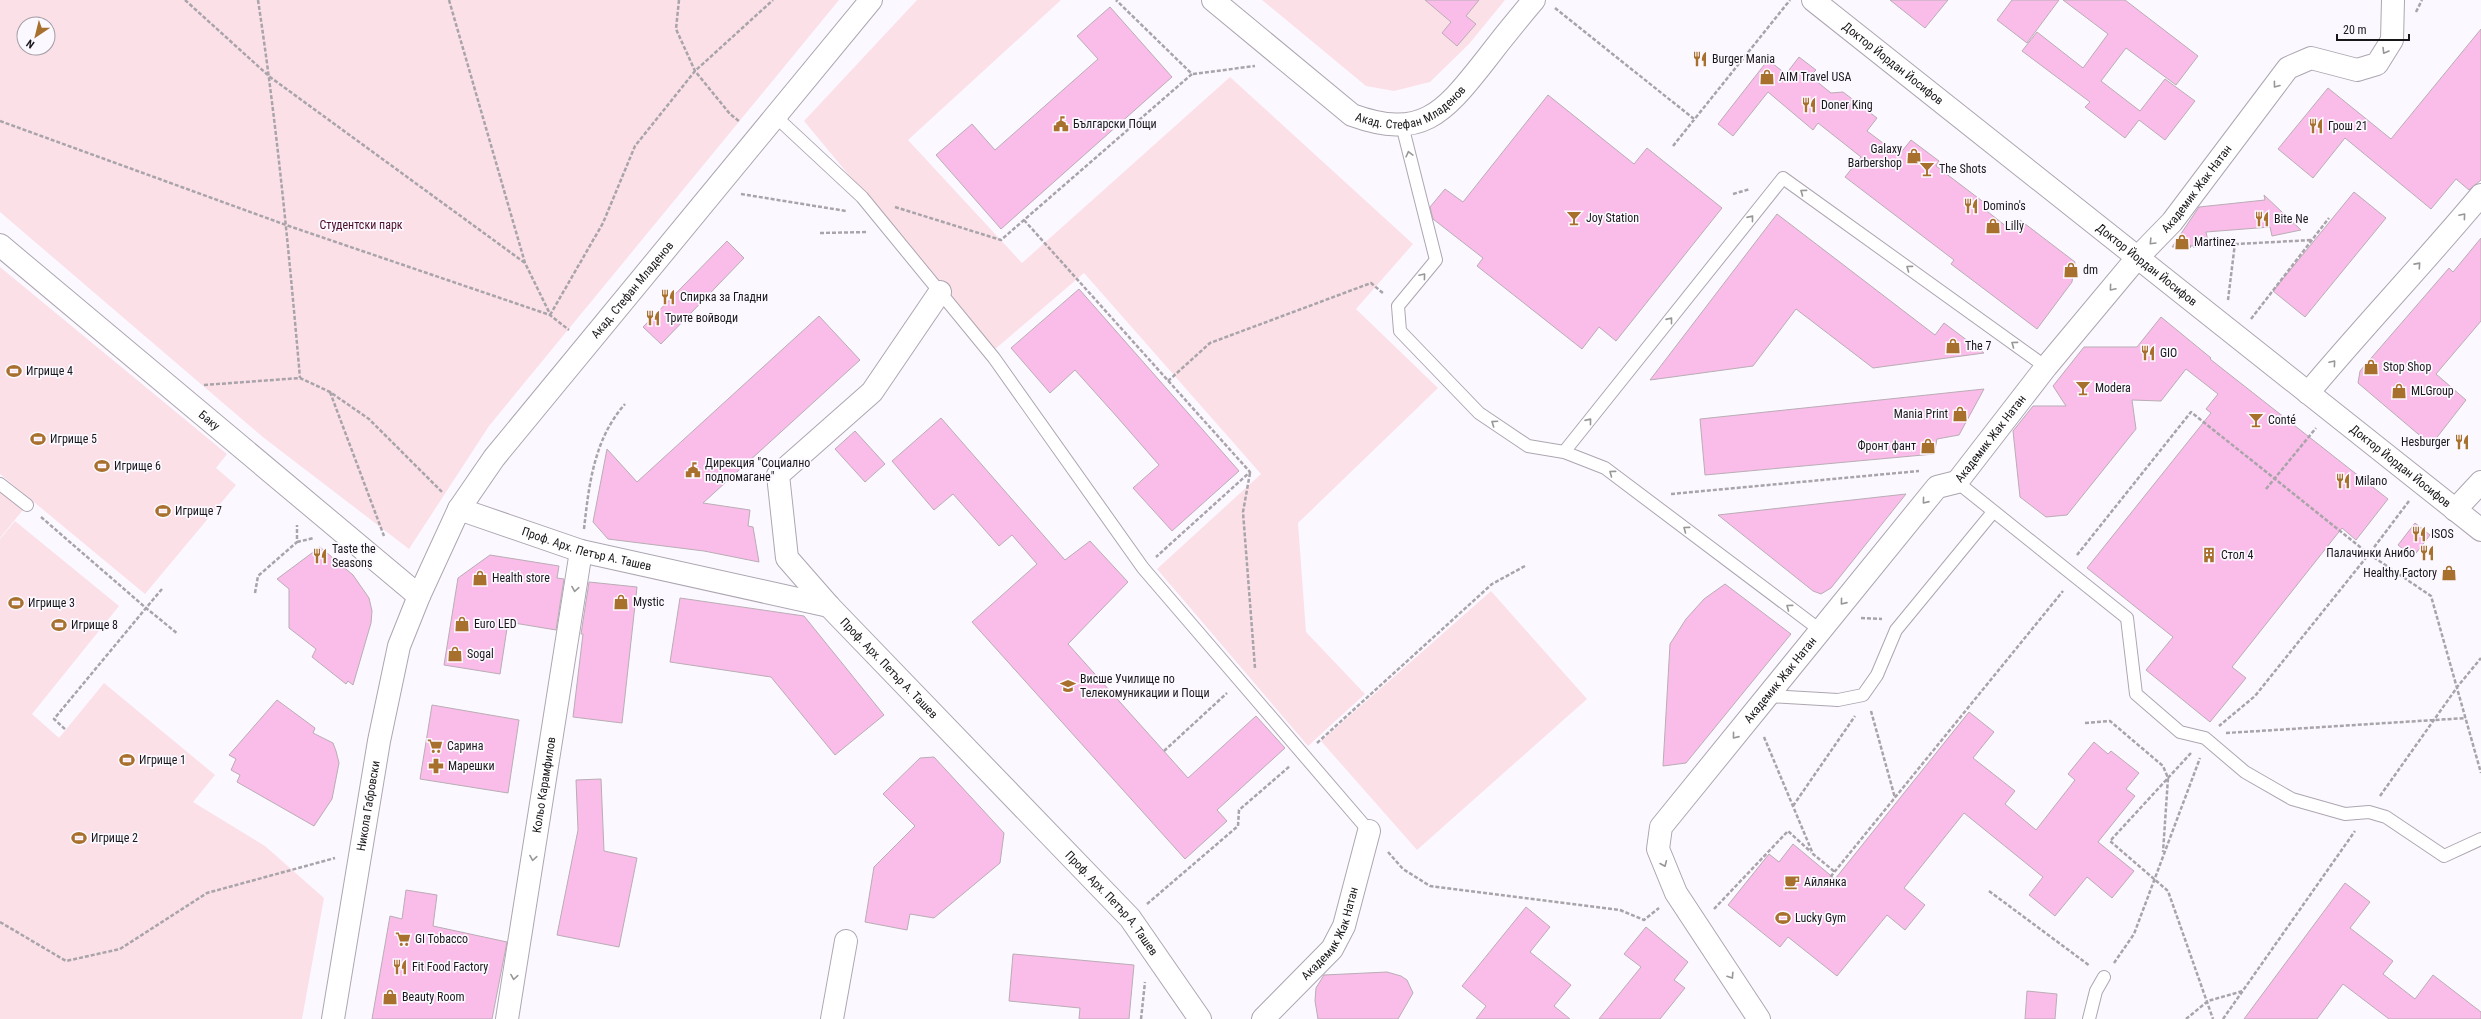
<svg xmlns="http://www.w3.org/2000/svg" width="2481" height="1019" font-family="'Roboto Condensed',sans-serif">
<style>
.green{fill:#fce0e7;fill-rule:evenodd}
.building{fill:#fabce8;stroke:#b9adb5}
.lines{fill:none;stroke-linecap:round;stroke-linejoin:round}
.service-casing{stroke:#ada6b1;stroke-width:14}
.minor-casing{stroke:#ada6b1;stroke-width:24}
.tertiary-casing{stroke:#ada6b1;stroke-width:24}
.path{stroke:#a8a4aa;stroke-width:2.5;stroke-dasharray:4 2;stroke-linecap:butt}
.service{stroke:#fff;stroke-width:12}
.minor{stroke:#fff;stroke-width:22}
.tertiary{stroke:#fff;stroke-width:22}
.oneway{stroke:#989798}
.labels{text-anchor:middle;stroke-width:3.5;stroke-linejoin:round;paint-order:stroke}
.poi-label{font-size:12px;fill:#1a171b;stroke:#fcf8ff;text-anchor:start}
.street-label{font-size:12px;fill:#1a171b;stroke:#fcf8ff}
.park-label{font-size:12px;fill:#4c0d28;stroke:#fcf8ff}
</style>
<rect width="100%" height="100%" fill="#fcf8ff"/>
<!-- green -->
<path class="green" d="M0,0H839L489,426L409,549L264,438L0,212ZM24,24H48V48H24Z
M917,0H1061L908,140L1022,263L1230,77L1413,244L1356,309L1438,388L1298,523L1306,632L1365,694L1308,746L1157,569L1261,474L1084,273L994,350L804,121Z
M1262,0H1505L1469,44L1430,82L1394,91L1366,86Z
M0,267L227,454L216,468L236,485L145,594L0,474Z
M0,484L27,505L0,538Z
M15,521L119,606L32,714L59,738L104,683L215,775L193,802L265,846L324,898L302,1019H0V539Z
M1491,591L1587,699L1417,850L1321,741Z"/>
<!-- building -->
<path class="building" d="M1425,0H1479L1466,16L1476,24L1457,46L1442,33L1451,22Z
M1890,0H1948L1925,28Z
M2012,0H2059L2027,43L1997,20Z
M2063,0H2125L2198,56L2176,85L2126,48L2101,81L2140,111L2165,79L2195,101L2165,140L2139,120L2125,138L2085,107L2090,102L2022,51L2037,32L2083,68L2108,34Z
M1110,7L1172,77L1001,229L936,155L972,124L995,150L1098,59L1077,36Z
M2481,29V180L2469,190L2456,179L2431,209L2345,138L2313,178L2278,149L2328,88L2391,139Z
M1799,57L1816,70L1810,76L1831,93L1843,92L1877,118L1867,131L1899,155L1911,140L1939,161L1936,166L1986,204L1983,208L2012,231L2020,220L2075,262L2072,282L2037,329L1951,264L1954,260L1845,177L1861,157L1818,123L1813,130L1768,92L1733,136L1718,124L1768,60L1786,74Z
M1548,95L1634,164L1647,148L1722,208L1616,341L1599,327L1582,349L1477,266L1483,258L1433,219L1430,207L1445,189L1463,202Z
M2354,192L2386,218L2305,317L2273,291Z
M2264,195L2301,230L2272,236L2270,227L2206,232L2209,245L2172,247L2199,207L2265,200Z
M1777,214L1935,335L1944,323L1984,353L1873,368L1796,309L1753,366L1650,380Z
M2481,238V321L2436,374L2466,400L2431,445L2358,383L2360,371L2449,268L2453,272Z
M727,241L744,258L661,344L643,327Z
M1079,289L1239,471L1172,531L1133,488L1159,465L1118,418L1075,370L1050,393L1011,348Z
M819,316L860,360L703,503L750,510L748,526L753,527L759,562L704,551L608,539L593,522L607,449L637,482Z
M2161,317L2211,358L2210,359L2388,499L2356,540L2342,528L2232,667L2246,678L2210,722L2146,670L2173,637L2087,568L2211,413L2206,409L2218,394L2186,369L2161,401L2132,400L2136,429L2067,515L2046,517L2020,497L2013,431L2033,406H2066L2053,386L2084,347H2137Z
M1984,389L1959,435L1937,439L1934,454L1705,475L1700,419Z
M941,418L1065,560L1090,541L1128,582L1068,644L1188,778L1256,716L1285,748L1217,810L1227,821L1185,859L972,622L1037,564L1012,535L999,546L953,494L934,510L892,461Z
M855,431L885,464L865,482L835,449Z
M1906,494L1831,588L1821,594L1813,591L1718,515Z
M2415,523L2430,535L2413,557L2398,545Z
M320,547L353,575L369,598L372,611L371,623L353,685L348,681L346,684L312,657L316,649L289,628V589L277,579Z
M490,555L559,566L557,578L564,579L556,630L508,622L500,674L444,665L458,578Z
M589,582L637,587L622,723L573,717L583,634H581Z
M1725,584L1791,634L1686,763L1663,766L1670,644L1686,619L1704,599Z
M680,598L804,616L884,715L835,755L771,677L670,662Z
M277,700L315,728L313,733L333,743L336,751L339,763L332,799L314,826L237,782L240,775L231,770L236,759L229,755Z
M432,705L519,720L508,793L420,779Z
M1969,712L1994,732L1973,758L2015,791L2005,804L2036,830L2075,780L2068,774L2094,742L2108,754L2111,751L2139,773L2126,789L2135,796L2098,842L2134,871L2112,898L2087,877L2055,916L2029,895L2043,877L1964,813L1904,888L1925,905L1905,930L1887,915L1837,976L1788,937L1780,947L1728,905L1769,854L1779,862L1793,844L1835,879Z
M934,757L1004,833L1000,863L934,918L910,914L907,930L865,922L874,867L915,826L883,794L920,758Z
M601,779L604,851L637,858L619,947L557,935L578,830L576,780Z
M2345,883L2370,902L2350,928L2393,961L2383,974L2415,999L2433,975L2481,1012V1019H2389L2343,984L2317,1019H2244Z
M406,890L437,895L433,926L507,942L492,1019H372L390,916L402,919Z
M1526,907L1550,927L1530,952L1571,985L1554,1006L1570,1019H1476L1486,1006L1462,986Z
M1646,927L1688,962L1674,980L1685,988L1660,1019H1599L1641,967L1624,954Z
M1013,954L1134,965L1129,1019H1079L1080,1008L1009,1001Z
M1387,972L1401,976L1407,980L1413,993L1398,1019H1318L1315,1001L1316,988L1324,975Z
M2027,991L2057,994L2055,1019H2025Z"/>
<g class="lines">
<!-- service casing -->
<g class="service-casing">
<path id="service" d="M775,116L862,197L994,358L1143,568L1369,831
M1402,125L1436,260L1398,306L1400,331L1479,413L1528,446L1564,452L1605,468L1820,630
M1564,452L1783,178L2046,367
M1957,482L2127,618L2136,694L2180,732L2205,738L2245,772L2292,799L2345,814L2369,812L2386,817L2444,856L2481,839
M0,484L27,505
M1768,696L1838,700L1863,695L1877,675L1896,630L1993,512
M2089,1019L2096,991L2104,977"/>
</g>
<!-- minor casing -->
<g class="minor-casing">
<g id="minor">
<path id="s1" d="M0,245L419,596"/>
<path id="s2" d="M940,292L872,392L778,475L787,558L829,606L1130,918L1200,1019"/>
<path d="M2308,393C2364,326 2425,262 2481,195"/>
<path id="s3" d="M459,509L581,551L829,606"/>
<path d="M2455,510L2481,482"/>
<path id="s4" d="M507,1019L581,551"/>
<path d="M832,1019L846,941"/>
<path id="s5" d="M1263,1019L1332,949L1344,926L1369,831"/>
<path id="s6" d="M1759,1019L1676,893L1658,849L1661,827L1937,487L1957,482L2046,367L2137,258L2172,222L2288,68L2311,58L2357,70L2377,64L2392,40L2393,0"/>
</g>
</g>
<!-- tertiary casing -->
<g class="tertiary-casing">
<g id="tertiary">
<path id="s7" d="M1213,0L1352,115C1421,140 1443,114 1484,62C1500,41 1517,20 1534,0"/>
<path id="s8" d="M1813,0L2481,530"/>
<path id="s9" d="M333,1019L379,741L399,646L419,596L459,509L494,458L871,0"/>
</g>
</g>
<!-- path -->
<path class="path" d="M185,0L270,77L525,263
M258,0C277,126 289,252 300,378
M449,0L525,263L550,314
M679,0L676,29L695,71L730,114L740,122
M1555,8L1694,119
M2416,12L2422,0
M1193,74L1255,66
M0,121L286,225L550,315L569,330
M1673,146L1790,0
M741,194L846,211
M1733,194L1750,189
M895,207L1001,240L1192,74L1116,0
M1024,220L1250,472L1156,557
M820,233L868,232
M2181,247L2312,240
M2228,300L2235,243
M550,315L603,223L635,146L695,71L773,0
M2251,319L2329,218
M1168,381L1210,343L1371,283L1384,294
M204,385L300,378L330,392L369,419L443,493
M330,392L384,536
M1250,473L1243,512L1255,668
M2266,489L2316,428
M1671,494L1919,471
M2409,501L2369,554L2431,596L2481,773
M41,517L146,608L54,719L66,730
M584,529C589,484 594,439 625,404
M297,542L314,538
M2077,555L2191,412L2369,554L2255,696L2219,726
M162,589L146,608L178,634
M255,593L258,576L297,542V525
M1861,618L1882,619
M1871,711L1895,798
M2085,723L2110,721L2163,766L2168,778L2163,852
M2226,733L2466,718
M1764,737L1813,854L1835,872
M1317,743L1492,584L1525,566
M1164,751L1227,693
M2191,753L2110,841L2168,891L2213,1019
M2380,796L2458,686L2481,658
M1793,806L1855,716
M1388,852L1403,869L1430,886L1620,910L1644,920L1659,908
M1823,886L2063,591
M1989,891L2090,966
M1147,904L1238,826L1239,810L1290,766
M1714,909L1788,831L1811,852
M0,922L66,961L120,949L207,893L335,858
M2114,963L2134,934L2200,758
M1141,1019L1145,982
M2186,1019L2208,1001L2243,991
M2223,1019L2355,831"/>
<!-- service -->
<use href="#service" class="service"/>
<!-- minor -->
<use href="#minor" class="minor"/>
<!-- tertiary -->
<use href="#tertiary" class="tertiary"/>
</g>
<!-- one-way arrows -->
<defs><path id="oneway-chevron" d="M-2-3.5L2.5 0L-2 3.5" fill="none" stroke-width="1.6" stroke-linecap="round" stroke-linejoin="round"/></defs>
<g class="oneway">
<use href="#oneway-chevron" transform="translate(2385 51) rotate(121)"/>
<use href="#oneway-chevron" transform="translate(2276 85) rotate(127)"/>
<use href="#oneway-chevron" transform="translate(1409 154) rotate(-104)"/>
<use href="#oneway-chevron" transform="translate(1803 192) rotate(-144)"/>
<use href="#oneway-chevron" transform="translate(2463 216) rotate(-50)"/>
<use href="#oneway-chevron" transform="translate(1751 218) rotate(-51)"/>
<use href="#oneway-chevron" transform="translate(2152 242) rotate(134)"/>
<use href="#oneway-chevron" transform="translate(2418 265) rotate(-48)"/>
<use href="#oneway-chevron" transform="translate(1909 268) rotate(-144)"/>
<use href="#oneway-chevron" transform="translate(1423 276) rotate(-50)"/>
<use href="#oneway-chevron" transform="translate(2112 288) rotate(130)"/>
<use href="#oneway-chevron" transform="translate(1670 320) rotate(-51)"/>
<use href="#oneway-chevron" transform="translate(2014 344) rotate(-144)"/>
<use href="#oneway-chevron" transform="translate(2333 363) rotate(-50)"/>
<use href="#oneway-chevron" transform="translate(1589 421) rotate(-51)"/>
<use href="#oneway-chevron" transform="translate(1494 423) rotate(-146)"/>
<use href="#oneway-chevron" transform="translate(1612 473) rotate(-143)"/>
<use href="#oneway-chevron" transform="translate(1925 501) rotate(129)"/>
<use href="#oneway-chevron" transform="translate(1686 529) rotate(-143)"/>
<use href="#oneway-chevron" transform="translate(575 589) rotate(99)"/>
<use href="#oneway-chevron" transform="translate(1843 602) rotate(129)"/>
<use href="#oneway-chevron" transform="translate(1789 607) rotate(-143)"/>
<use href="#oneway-chevron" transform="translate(1735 736) rotate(129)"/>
<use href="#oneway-chevron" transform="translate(533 858) rotate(99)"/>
<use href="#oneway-chevron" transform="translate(1664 864) rotate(67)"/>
<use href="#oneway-chevron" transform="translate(1731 976) rotate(57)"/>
<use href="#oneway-chevron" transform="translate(514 977) rotate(99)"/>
</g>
<!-- icons -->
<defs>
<g id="restaurant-bare" transform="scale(1.2)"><path d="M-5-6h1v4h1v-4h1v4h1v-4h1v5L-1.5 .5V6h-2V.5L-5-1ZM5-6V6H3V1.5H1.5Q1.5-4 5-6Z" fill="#a8702d" stroke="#fcf8ff" stroke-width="2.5" paint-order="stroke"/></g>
<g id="shop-bare" transform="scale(1.2)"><path d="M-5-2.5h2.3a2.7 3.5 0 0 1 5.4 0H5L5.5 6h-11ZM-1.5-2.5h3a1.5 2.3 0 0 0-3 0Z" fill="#a8702d" stroke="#fcf8ff" stroke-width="2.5" paint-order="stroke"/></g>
<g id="civic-bare" transform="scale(1.2)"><path d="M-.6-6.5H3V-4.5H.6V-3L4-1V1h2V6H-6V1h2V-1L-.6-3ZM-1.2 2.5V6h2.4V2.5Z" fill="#a8702d" stroke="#fcf8ff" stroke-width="2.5" paint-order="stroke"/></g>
<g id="bar-bare" transform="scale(1.2)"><path d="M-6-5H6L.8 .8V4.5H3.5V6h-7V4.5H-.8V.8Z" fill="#a8702d" stroke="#fcf8ff" stroke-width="2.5" paint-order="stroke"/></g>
<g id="stadium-bare" transform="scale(1.2)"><path d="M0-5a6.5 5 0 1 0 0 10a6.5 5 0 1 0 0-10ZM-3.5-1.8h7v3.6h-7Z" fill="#a8702d" stroke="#fcf8ff" stroke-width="2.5" paint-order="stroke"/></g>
<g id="building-bare" transform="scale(1.2)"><path d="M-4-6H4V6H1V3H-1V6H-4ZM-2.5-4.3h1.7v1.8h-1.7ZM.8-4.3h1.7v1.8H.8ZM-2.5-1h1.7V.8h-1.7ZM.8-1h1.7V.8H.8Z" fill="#a8702d" stroke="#fcf8ff" stroke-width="2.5" paint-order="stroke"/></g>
<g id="university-bare" transform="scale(1.2)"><path d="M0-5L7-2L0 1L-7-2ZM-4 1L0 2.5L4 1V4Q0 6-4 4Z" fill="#a8702d" stroke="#fcf8ff" stroke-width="2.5" paint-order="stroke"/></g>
<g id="supermarket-bare" transform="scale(1.2)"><path d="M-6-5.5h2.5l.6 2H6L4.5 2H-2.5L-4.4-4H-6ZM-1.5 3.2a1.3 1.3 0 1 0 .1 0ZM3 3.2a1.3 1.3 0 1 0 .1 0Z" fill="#a8702d" stroke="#fcf8ff" stroke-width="2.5" paint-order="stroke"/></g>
<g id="pharmacy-bare" transform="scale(1.2)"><path d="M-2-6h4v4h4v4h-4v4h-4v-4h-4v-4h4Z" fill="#a8702d" stroke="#fcf8ff" stroke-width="2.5" paint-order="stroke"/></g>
<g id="cafe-bare" transform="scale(1.2)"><path d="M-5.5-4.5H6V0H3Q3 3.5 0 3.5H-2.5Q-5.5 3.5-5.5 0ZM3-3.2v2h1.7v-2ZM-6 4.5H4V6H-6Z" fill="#a8702d" stroke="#fcf8ff" stroke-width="2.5" paint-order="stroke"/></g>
</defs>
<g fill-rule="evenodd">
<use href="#restaurant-bare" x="1700" y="59"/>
<use href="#shop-bare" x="1767" y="77"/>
<use href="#restaurant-bare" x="1809" y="105"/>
<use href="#civic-bare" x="1061" y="124"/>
<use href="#restaurant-bare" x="2316" y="126"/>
<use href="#shop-bare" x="1914" y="156"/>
<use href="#bar-bare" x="1927" y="169"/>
<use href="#restaurant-bare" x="1971" y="206"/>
<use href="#bar-bare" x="1574" y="218"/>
<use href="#restaurant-bare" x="2262" y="219"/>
<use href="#shop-bare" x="1993" y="226"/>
<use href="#shop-bare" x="2182" y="242"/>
<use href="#shop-bare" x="2071" y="270"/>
<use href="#restaurant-bare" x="668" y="297"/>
<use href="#restaurant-bare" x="653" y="318"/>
<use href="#shop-bare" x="1953" y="346"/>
<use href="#restaurant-bare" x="2148" y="353"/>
<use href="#shop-bare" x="2371" y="367"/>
<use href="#stadium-bare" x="14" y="371"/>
<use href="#bar-bare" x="2083" y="388"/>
<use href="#shop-bare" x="2399" y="391"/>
<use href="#shop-bare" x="1960" y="414"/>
<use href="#bar-bare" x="2256" y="420"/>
<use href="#stadium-bare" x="38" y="439"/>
<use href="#restaurant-bare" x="2462" y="442"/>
<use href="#shop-bare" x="1928" y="446"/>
<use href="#stadium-bare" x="102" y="466"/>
<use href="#civic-bare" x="693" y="470"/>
<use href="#restaurant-bare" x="2343" y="481"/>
<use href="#stadium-bare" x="163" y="511"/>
<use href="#restaurant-bare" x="2419" y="534"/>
<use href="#restaurant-bare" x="2427" y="553"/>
<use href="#building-bare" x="2209" y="555"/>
<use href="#restaurant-bare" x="320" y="556"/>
<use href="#shop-bare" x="2449" y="573"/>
<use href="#shop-bare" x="480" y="578"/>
<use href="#shop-bare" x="621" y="602"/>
<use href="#stadium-bare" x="16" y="603"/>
<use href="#shop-bare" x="462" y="624"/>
<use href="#stadium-bare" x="59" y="625"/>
<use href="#shop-bare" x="455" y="654"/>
<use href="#university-bare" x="1068" y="686"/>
<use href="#supermarket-bare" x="435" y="746"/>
<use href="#stadium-bare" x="127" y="760"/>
<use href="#pharmacy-bare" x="436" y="766"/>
<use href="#stadium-bare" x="79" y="838"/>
<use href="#cafe-bare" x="1792" y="882"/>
<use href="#stadium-bare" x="1783" y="918"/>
<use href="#supermarket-bare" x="403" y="939"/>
<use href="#restaurant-bare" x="400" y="967"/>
<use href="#shop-bare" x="390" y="997"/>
</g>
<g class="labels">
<!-- poi labels -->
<g class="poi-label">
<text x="1712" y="63">Burger Mania</text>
<text x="1779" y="81">AIM Travel USA</text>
<text x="1821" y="109">Doner King</text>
<text x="1073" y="128">Български Пощи</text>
<text x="2328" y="130">Грош 21</text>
<text x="1902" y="153" text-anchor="end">Galaxy<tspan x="1902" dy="14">Barbershop</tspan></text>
<text x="1939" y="173">The Shots</text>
<text x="1983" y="210">Domino's</text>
<text x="1586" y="222">Joy Station</text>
<text x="2274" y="223">Bite Ne</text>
<text x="2005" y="230">Lilly</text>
<text x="2194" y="246">Martinez</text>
<text x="2083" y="274">dm</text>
<text x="680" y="301">Спирка за Гладни</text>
<text x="665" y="322">Трите войводи</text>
<text x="1965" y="350">The 7</text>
<text x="2160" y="357">GIO</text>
<text x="2383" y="371">Stop Shop</text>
<text x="26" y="375">Игрище 4</text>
<text x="2095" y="392">Modera</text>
<text x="2411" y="395">MLGroup</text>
<text x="1948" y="418" text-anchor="end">Mania Print</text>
<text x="2268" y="424">Conté</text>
<text x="50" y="443">Игрище 5</text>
<text x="2450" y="446" text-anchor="end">Hesburger</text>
<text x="1916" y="450" text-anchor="end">Фронт фант</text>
<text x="705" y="467">Дирекция "Социално<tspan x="705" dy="14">подпомагане"</tspan></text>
<text x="114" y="470">Игрище 6</text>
<text x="2355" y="485">Milano</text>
<text x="175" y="515">Игрище 7</text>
<text x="2431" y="538">ISOS</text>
<text x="332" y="553">Taste the<tspan x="332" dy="14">Seasons</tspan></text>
<text x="2415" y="557" text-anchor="end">Палачинки Анибо</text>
<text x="2221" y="559">Стол 4</text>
<text x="2437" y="577" text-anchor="end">Healthy Factory</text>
<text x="492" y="582">Health store</text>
<text x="633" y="606">Mystic</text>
<text x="28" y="607">Игрище 3</text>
<text x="474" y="628">Euro LED</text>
<text x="71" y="629">Игрище 8</text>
<text x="467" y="658">Sogal</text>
<text x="1080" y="683">Висше Училище по<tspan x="1080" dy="14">Телекомуникации и Пощи</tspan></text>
<text x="447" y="750">Сарина</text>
<text x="139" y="764">Игрище 1</text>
<text x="448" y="770">Марешки</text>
<text x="91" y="842">Игрище 2</text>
<text x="1804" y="886">Айлянка</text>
<text x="1795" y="922">Lucky Gym</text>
<text x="415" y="943">GI Tobacco</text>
<text x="412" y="971">Fit Food Factory</text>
<text x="402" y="1001">Beauty Room</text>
</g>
<!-- street labels -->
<g class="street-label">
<text dy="4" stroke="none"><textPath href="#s8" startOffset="102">Доктор Йордан Йосифов</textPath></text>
<text dy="4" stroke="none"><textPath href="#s7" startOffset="245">Акад. Стефан Младенов</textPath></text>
<text dy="4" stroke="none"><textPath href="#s6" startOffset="1058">Академик Жак Натан</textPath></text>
<text dy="4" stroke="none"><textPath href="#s8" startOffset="426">Доктор Йордан Йосифов</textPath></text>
<text dy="4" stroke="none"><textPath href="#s9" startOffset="808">Акад. Стефан Младенов</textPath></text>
<text dy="4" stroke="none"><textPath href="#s1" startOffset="273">Баку</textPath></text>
<text dy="4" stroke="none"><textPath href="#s6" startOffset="734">Академик Жак Натан</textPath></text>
<text dy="4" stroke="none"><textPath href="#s8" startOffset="750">Доктор Йордан Йосифов</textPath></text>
<text dy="4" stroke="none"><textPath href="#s3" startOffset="134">Проф. Арх. Петър А. Ташев</textPath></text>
<text dy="4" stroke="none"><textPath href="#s2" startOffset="480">Проф. Арх. Петър А. Ташев</textPath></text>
<text dy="4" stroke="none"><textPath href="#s6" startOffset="410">Академик Жак Натан</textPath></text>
<text dy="4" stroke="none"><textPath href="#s4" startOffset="237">Кольо Карамфилов</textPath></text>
<text dy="4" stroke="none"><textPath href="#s9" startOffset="216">Никола Габровски</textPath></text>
<text dy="4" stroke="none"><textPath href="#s2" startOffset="804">Проф. Арх. Петър А. Ташев</textPath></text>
<text dy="4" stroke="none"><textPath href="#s5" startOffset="111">Академик Жак Натан</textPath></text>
</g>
<!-- park labels -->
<g class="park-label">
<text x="361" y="229">Студентски парк</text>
</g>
</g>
<!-- north arrow -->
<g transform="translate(36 36) rotate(215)"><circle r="19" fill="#fcf8ff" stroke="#a29ea4"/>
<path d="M0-3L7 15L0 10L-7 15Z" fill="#a8702d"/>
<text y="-6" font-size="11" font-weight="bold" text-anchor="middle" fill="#1a171b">N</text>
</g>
<!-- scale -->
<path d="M2337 34v6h72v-6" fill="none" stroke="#1a171b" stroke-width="2"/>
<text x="2343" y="34" font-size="12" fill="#1a171b" stroke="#fcf8ff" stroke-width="3" paint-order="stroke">20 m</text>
</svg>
